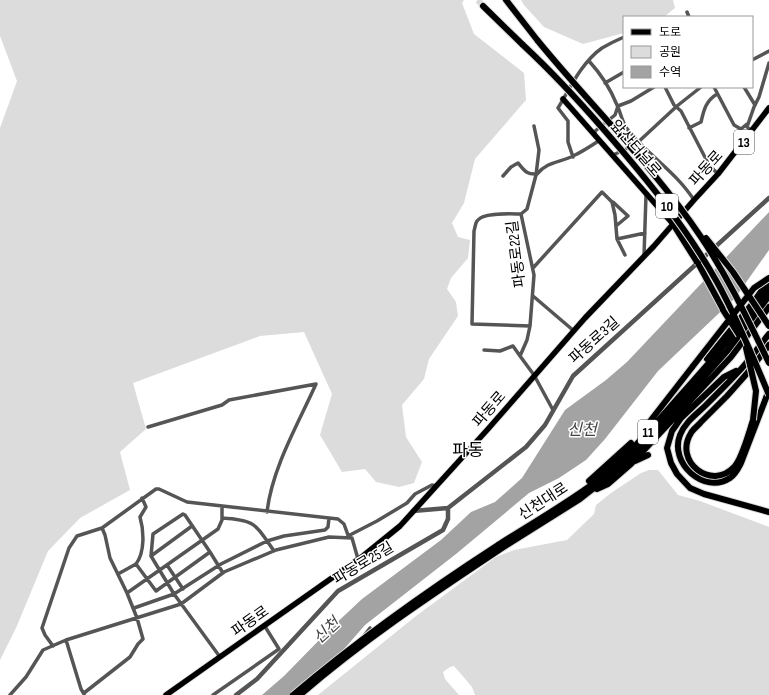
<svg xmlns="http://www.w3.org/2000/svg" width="769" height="695" font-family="'Sofia Sans Condensed','Noto Sans KR',sans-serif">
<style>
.green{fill:#dcdcdc}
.water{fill:#a3a3a3}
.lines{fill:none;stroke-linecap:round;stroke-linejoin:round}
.trunk-tunnel{stroke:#d9d9d9;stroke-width:6;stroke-dasharray:6 3;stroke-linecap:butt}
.primary-casing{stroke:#dbdbdb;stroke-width:7}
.trunk-casing{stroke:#dbdbdb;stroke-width:8}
.minor{stroke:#555;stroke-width:3.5}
.tertiary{stroke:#555;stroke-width:4.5}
.primary{stroke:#000;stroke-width:5.5}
.trunk{stroke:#000;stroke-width:6}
.trunk-bridge-casing{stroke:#dbdbdb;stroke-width:8;stroke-linecap:butt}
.trunk-bridge{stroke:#000;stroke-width:6}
.labels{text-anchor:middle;stroke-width:3;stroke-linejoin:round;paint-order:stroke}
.shield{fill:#fff;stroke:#4c4c4c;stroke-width:1}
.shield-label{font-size:14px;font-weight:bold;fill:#000}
.street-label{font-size:15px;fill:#000;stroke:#fff}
.water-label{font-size:16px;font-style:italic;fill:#444;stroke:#fff}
.quarter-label{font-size:17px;fill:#000;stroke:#fff}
</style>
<rect width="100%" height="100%" fill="#fff"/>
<!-- green -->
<path class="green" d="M0,0H464L462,3L474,34L524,73L526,100L475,159L464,203L452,223L458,237L470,240L468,258L451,278L447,289L456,302L458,316L429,359L424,379L402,405L406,437L422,462L414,483L399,487L376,482L365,469L342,472L320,435L332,394L304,332L260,336L133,383L146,429L120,452L130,490L80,518L48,551L16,628L0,660V128L17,81L0,36Z
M521,0H673L675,8L664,17H624V33L583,44L544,27L524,5Z
M649,470H658L678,495L700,501L769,527V695H475L472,687L454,666L450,667L443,672L445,679L459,695H318L416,616L496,557L514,550L567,540L594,514L596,505L611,493L641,473Z"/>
<!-- water -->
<path class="water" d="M769,212V250L735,298L658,371L605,439L586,460L559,478L529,493L456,554L365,625L324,672L293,695H262L284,676L331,628L362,599L441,540L471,512L495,502L522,478L565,410L606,380L627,362Z"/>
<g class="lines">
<!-- trunk-tunnel -->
<path class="trunk-tunnel" d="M478,0L483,6"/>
<!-- primary casing -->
<g class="primary-casing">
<path id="primary" d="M563,99L673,224
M166,695L363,556L400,526L488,429L585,318L654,246L694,200L718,174L769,108"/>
</g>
<!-- trunk casing -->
<g class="trunk-casing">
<path id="trunk" d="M506,0L538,41
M483,6L523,45
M673,224L697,262
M698,263L725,313
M769,334C760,345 752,357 742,368C731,380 718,393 706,405C697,414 685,422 680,435C669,463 704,495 730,478C736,474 738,469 741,463L769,390
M707,359L753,303L769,280
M736,371L724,377L681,418L672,431L667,448L671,463L677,474L690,488L704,494L769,512
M753,420C749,432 742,459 734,467C712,491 673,462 691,433C693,429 698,426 701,422C710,413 718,405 727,396C742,380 756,363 769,345
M644,432L651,420L693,366
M635,461L648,455
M589,481L631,443
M597,489L608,484L631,464L675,417L731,357L769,307
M498,545C529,525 561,507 590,486C623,462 651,429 678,398C710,362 741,327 769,288
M502,548L580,499L626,463L652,436L728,350L769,296"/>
</g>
<!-- minor -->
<path class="minor" d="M687,12L689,17
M752,60L769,51
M589,61C600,73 611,90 617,105C621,113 622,123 628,130C648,155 676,172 694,200
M605,83L624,72
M665,87L674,105L681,111L709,165L718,174
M714,87L734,125L741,129L747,124
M744,87L755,105
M534,126L539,150L536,175L527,209L521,214L534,275L530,326L527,340L520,356L534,375L553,410
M689,128L701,122C704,109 706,101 717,94
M752,131L747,127L754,107L759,97L769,63
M595,133L594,132L615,115L618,106L631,101L654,87
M613,155L635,145L677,106L701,87
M573,157L568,142V121L558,108C570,88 582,62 602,48C609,44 617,40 624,37
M503,176L511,167L518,163C524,170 526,175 537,174C548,161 559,163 573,156C582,152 591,146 600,140
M613,202L628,216L616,226
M521,214C511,214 483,212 477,221C475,224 475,228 474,231L472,324L530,326
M617,239L645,233
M644,256L646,195
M533,268L602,192L612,202L615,215L617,239L625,255
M533,296L574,331
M484,350L500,351L513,346L520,356
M148,427L222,405L229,400L316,384C298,424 272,468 267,512
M142,498L146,507L140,517C144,531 145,552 136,564L156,591C174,578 192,565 210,552L185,515L183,514L153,534L151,556L174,594L220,657
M222,518C256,520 255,524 274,551
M348,536L377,521L407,503L415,494L432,485L436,486
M210,552L223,573
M151,556L192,526
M167,565L183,589
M118,574L136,564
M127,593L218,529L222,520V506
M134,608L174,594L221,564L267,541L284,536L325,530L328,527L329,518
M363,637L370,628
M66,640L81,689L84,694
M53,646L45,635L42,628L69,548L77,536L102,528
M84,693L130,657L138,644L143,639L137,618L127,593L110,558L105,535L102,528L156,489H159L187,502L338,519L344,524L349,538
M10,695L26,677L43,650L66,640L181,604L224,572L276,550L329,537L352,538L358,559
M213,695L279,649L264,625"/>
<!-- tertiary -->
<path class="tertiary" d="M413,511L448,508L526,447L545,425L573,376L769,198
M236,695L257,679L338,591L443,530L448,519V508"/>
<!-- primary -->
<use href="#primary" class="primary"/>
<!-- trunk -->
<use href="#trunk" class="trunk"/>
<!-- trunk-bridge casing -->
<g class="trunk-bridge-casing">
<path id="trunk-bridge" d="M538,41C592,107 654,167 701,237C728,277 748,320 769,363
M523,45C552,72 579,101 605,131C646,178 686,227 717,282C737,318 753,357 769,395
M706,238L733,272L769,326
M697,262L698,263
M723,310L739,335
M746,348L756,391L753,420
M693,366L754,288L769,278
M293,695C358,640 427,591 498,545
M300,695C363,640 433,594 502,548"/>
</g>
<!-- trunk-bridge -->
<use href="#trunk-bridge" class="trunk-bridge"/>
</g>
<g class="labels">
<!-- shield labels -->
<g class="shield">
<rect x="734" y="130" width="20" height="24" rx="3"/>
<rect x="656" y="194" width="22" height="24" rx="3"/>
<rect x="638" y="420" width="20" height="24" rx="3"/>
</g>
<g class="shield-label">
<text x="744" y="147">13</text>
<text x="667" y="211">10</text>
<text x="648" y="437">11</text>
</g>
<!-- street labels -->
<g class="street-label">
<text transform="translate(636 148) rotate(49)" y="5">앞산터널로</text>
<text transform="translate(706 168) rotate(-48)" y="5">파동로</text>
<text transform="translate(516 254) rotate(-97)" y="5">파동로22길</text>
<text transform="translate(594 340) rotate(-42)" y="5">파동로3길</text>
<text transform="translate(489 409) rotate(-49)" y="5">파동로</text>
<text transform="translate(543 501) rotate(-33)" y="5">신천대로</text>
<text transform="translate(363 563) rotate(-31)" y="5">파동로25길</text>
<text transform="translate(250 621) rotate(-35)" y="5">파동로</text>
</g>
<!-- water labels -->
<g class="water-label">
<text x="582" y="435">신천</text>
<text transform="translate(326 630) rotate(-43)" y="6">신천</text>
</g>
<!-- quarter labels -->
<g class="quarter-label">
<text x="468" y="456">파동</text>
</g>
</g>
<!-- legend -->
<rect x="623" y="16" width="130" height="72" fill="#ffffff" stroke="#999999"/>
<rect x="631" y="29" width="20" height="6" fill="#000000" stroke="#999999"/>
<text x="659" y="36" font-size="12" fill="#000000">도로</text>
<rect x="631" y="46" width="20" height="12" fill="#dcdcdc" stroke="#999999"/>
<text x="659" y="56" font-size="12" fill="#000000">공원</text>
<rect x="631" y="66" width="20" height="12" fill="#a3a3a3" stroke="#999999"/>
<text x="659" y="76" font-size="12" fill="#000000">수역</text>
</svg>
